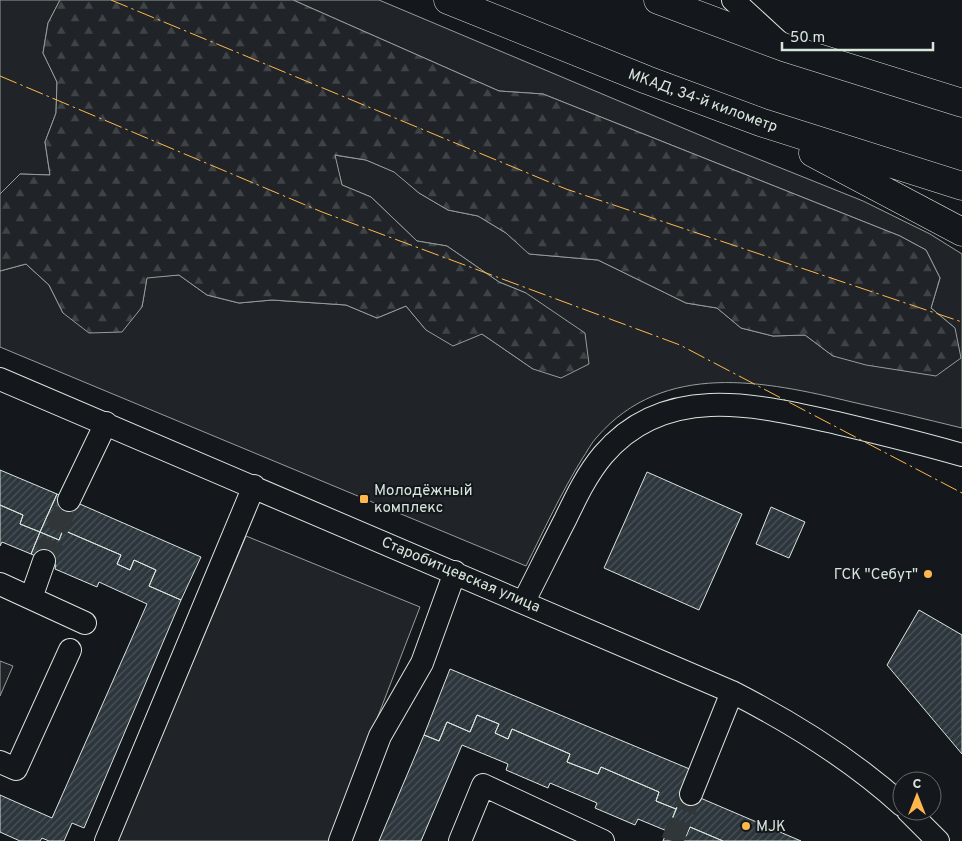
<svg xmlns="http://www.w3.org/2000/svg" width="962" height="841" font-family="Overpass,sans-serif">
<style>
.green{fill:#202428;stroke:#939e99}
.forest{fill:url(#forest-firs);stroke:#939e99}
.building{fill:url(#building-hatch);stroke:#d8e6dc}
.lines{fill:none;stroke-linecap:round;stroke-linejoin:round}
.minor-tunnel{stroke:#313739;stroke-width:22;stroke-dasharray:22 11;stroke-linecap:butt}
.minor-casing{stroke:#d8e6dc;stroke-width:24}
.highway-casing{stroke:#d8e6dc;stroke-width:29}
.minor{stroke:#14181c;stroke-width:22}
.highway{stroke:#14181c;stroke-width:28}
.power{stroke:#ffb74d;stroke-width:1;stroke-dasharray:18 4 2.5 4;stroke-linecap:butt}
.poi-dot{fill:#ffb74d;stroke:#14181c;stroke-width:2}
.labels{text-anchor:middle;stroke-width:4;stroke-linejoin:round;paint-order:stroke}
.street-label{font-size:15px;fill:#d8e6dc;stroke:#14181c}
.poi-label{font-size:15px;fill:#d8e6dc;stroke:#14181c;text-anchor:start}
</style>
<defs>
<pattern id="forest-firs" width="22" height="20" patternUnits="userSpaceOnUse" patternTransform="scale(1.25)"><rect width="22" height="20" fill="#202428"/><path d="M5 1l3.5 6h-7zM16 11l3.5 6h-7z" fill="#404447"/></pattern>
<pattern id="building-hatch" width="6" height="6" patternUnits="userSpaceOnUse" patternTransform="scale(1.25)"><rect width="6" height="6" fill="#2c363c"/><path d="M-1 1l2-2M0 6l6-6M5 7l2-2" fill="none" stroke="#4a5358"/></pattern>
</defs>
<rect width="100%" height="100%" fill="#14181c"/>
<!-- green -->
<path class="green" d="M0,0H60L48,23L43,53L57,82L56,113L45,142L50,175L20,174L0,194Z
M293,0H379L721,144L863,201L930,234L962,254V428C925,419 888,410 852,402C765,381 664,360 597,437C591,443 587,452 582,459C561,493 544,530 526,566L0,347V271L26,264L49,285L63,313L142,307L147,277L179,275L207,295L239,303L272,300L346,305L377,318L406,306L426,330L482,334L533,369L526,293L499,282L447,246L417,241L371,197L342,185L334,155L366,160L395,172L419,193L448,210L478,216L506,233L530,254L598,260L686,303L717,308L741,328L773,336L805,335L833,356L955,328L931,308L940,278L926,250L900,236L543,94L499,91Z
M246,536L420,607L330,841H117Z
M0,661L13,666L0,696Z"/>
<!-- forest -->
<path class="forest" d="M60,0H293L499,91L543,94L900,236L926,250L940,278L931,308L955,328L961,358L936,376L866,365L833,356L805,335L773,336L741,328L717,308L686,303L598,260L529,254L506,233L478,216L448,210L419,193L394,172L366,160L335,155L342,185L371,197L417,241L447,246L499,282L526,293L585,333L589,364L561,378L533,369L482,334L453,346L426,330L406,306L377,318L346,305L272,300L239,303L207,295L179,275L147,278L142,307L122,332L89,333L63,313L49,285L26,264L0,271V194L20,174L50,175L45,142L56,113L57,82L43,53L48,23Z"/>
<!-- building -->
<path class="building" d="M0,470L57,494L40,532L20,524L23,515L0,505Z
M647,472L742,514L699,610L604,568Z
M57,494L201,557L181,600L149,586L156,570L134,560L130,570L117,564L121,555L63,530L59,540L40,532Z
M0,505L23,515L20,524L40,532L31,554L2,542L0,546Z
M771,507L805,522L789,558L756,544Z
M63,530L121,555L117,564L130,570L134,560L156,570L149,586L181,600L84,828L72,823L64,841H49L42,838L40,841H20L0,832V795L52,818L147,604L99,582L97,587L55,569L56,565L31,554L40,532L59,540Z
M919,610L962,635V754L887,665Z
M450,669L692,770L676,809L656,801L659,792L601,767L598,774L567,762L570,754L512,729L508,739L495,733L499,724L477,715L470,732L447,722L439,741L424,735Z
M477,715L499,724L495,733L508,739L512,729L570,754L567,762L598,774L601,767L659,792L656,801L676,809L667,831L638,819L635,825L595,808L597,803L550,783L548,788L506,770L508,764L462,745L421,841H379L424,735L439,741L447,722L470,732Z
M684,791L801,841H723L690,827L686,836L668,829Z
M690,827L723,841H663L668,829L686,836Z"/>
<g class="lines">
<!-- minor-tunnel -->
<path class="minor-tunnel" d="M44,561L69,500
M672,841L691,794"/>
<!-- minor casing -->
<g class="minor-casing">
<path id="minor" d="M733,0L781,44
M0,379L732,692C793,723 851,759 902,805
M69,500L106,423
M0,584L85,623
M31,598L44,561
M524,601C538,574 551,547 565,520C576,497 587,474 603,455C665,382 757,405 837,423C879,433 921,443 962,455
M0,762L16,769L70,650
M691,794L732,692
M908,811L938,841
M106,841L254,486
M340,841L380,736L422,663L455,572
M460,841L483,785L603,841"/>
</g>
<!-- highway casing -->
<g class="highway-casing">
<path id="highway" d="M448,0L647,80L760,122L962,186
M658,0L786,48L962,103
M813,153L962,232"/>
</g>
<!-- minor -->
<use href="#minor" class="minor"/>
<!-- highway -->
<use href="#highway" class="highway"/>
<!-- power -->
<path class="power" d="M111,0L566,189L962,322
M0,76L322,212L680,345L962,493"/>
</g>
<!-- markers -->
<g class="poi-dot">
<rect x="359" y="494" width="10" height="10" rx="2.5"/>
<circle cx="928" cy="574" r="5"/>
<circle cx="746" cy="826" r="5"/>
</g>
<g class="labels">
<!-- street labels -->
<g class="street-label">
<text transform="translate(703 100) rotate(20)" y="5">МКАД, 34-й километр</text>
<text transform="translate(461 574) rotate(23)" y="5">Старобитцевская улица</text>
</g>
<!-- poi labels -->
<g class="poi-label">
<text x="374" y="495">Молодёжный<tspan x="374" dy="17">комплекс</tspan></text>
<text x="918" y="579" text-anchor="end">ГСК "Себут"</text>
<text x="756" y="831">MJK</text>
</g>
</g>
<!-- north arrow -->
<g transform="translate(917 796)"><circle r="24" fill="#14181c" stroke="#626a69"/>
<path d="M0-4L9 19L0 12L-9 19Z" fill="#ffb74d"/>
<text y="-8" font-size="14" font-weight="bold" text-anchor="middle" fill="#d8e6dc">С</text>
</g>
<!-- scale -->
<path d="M782 42v8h151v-8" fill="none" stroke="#d8e6dc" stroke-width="2.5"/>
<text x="790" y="42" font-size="15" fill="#d8e6dc" stroke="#14181c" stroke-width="4" paint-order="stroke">50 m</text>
</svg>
